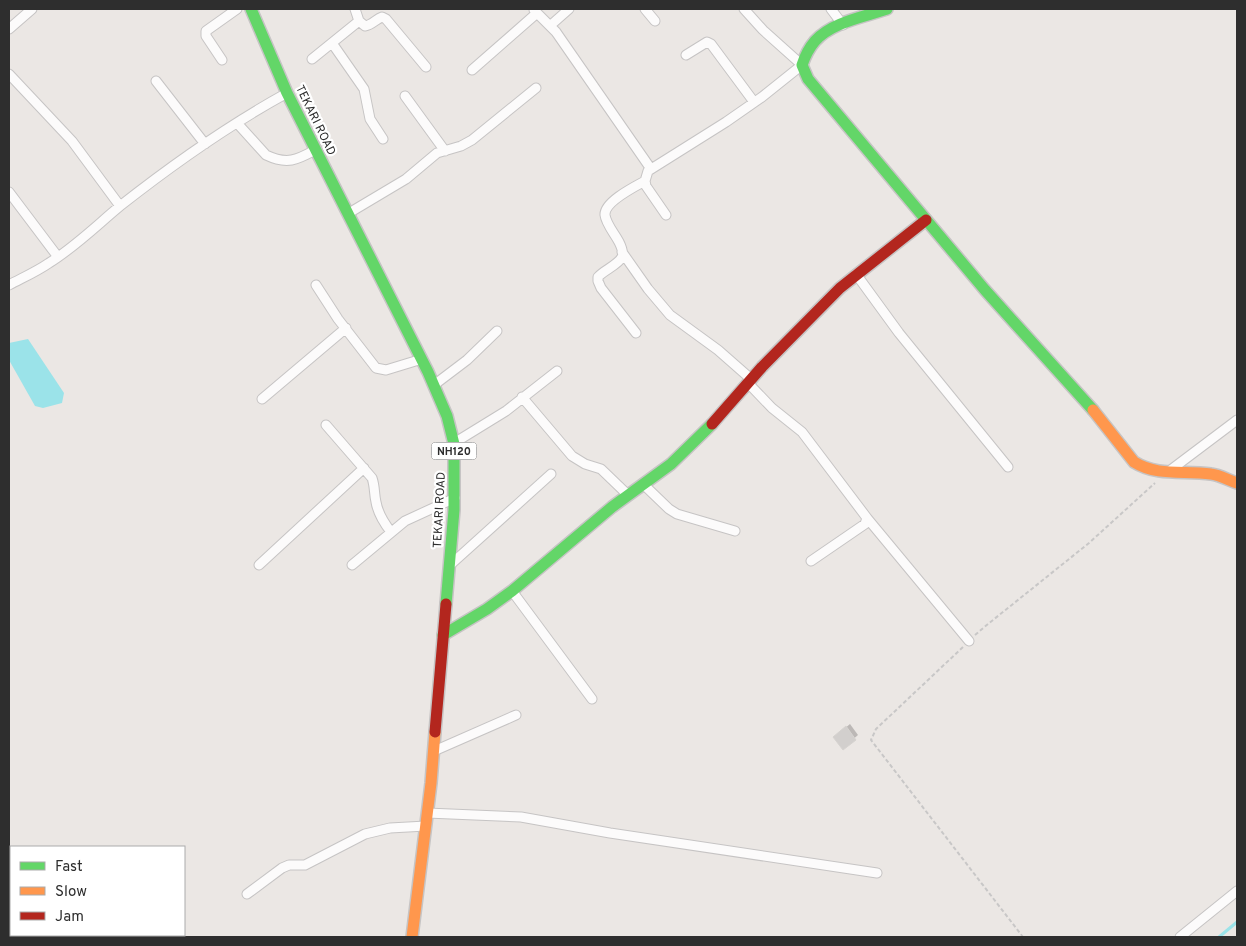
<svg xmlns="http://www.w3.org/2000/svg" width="1246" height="946" font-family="Overpass,sans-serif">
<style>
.water{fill:#9be3e9}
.shadow{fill:#0003}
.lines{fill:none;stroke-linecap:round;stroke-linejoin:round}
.stream{stroke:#9be3e9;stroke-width:3}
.building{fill:#d2cfcd;stroke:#d6d3d0}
.street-casing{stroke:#c6c4c4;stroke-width:11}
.fast-casing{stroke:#c6c4c4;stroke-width:14}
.slow-casing{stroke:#c6c4c4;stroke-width:14}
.jam-casing{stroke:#c6c4c4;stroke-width:14}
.path{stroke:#c8c7c7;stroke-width:2;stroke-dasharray:4 2.5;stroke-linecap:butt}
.street{stroke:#fcfbfb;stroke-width:9}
.fast{stroke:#63d668;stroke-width:11}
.slow{stroke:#ff974d;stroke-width:11}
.jam{stroke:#b3261e;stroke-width:11}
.labels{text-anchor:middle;stroke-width:4.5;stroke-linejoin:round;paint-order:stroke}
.shield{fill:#fff;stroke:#6d6d6d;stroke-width:1}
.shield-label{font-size:11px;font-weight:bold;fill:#2e2e2e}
.street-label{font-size:12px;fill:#2e2e2e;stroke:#fff}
</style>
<rect width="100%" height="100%" fill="#ebe7e4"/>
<!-- water -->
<path class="water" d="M28,339L64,393L62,403L43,408L35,406L9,360V343Z"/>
<!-- shadow -->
<path class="shadow" d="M850,724L858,735L843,748L838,734Z"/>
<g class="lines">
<!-- stream -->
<path class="stream" d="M1219,937L1237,922"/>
</g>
<!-- building -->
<path class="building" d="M846,726L856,740L843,750L833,737Z"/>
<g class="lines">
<!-- street casing -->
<g class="street-casing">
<path id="street" d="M355,9L359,21L365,26C372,25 376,19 382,17L386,19L426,67
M645,9L655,21
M831,9L843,25
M534,10L548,24H552L569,9
M548,24L556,32L651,169
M9,29L32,9
M332,43L364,89L370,119L383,139
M686,55L707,42L711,44L754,102
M312,59L359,21
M222,60L206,36V31L237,9
M472,70L537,13
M9,74L72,141L120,206
M156,81L205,144
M405,96L445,151
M237,123L266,155C287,165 297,160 315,150
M9,192L58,257
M349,213L406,179L437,153L461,146L472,140L536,88
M666,215L646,186L645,181L648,171L726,122L762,97L802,65L763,30L744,9
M622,252L648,289L670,315L718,350L751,379
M856,274L899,333L1008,467
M9,285C22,278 36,272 49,263C75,247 97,225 120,206C172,165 229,125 287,93
M316,285L338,319L376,368L386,370L422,359
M636,333L601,288L598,281V277C604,270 618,265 622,257C624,252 621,246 619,242C615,234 606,224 605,215C604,202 634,187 645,181
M748,383L772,408L802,432L867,518L865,524L811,561
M434,385L467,360L497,331
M522,397L572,456L585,464L601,469L628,495
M262,399L346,328
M326,425L372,478C375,486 374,494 376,502C378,514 384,523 391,532
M454,443L506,411L557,371
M1168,472L1237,420
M643,484L669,509L677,514L735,531
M867,518L969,641
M259,565L364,468
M352,565L405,521L455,498
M449,566L551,474
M512,591L592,699
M434,751L516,715
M427,813L521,817L610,833L877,873
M247,894L282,868L289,865H305L365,834L390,828L426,826
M1180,937L1237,891"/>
</g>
<!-- fast casing -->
<g class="fast-casing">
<path id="fast" d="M251,9L287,93L428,372L447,416L454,444V510L446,604
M887,9C864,17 832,22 815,41C809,48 805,56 802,65L808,79L985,290L1093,410
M443,635L487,609L512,591L612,507L671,464L712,424"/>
</g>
<!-- slow casing -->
<g class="slow-casing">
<path id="slow" d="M1093,410L1134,462C1158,477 1184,470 1211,474C1220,475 1228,480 1237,483
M412,937L431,783L435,732"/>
</g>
<!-- jam casing -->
<g class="jam-casing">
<path id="jam" d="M712,424L762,367L840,288L926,220
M435,732L446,604"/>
</g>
<!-- path -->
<path class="path" d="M975,635L988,624L1089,543L1155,483
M963,647L876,729L871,740L1023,937"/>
<!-- street -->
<use href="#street" class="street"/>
<!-- fast -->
<use href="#fast" class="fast"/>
<!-- slow -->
<use href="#slow" class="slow"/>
<!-- jam -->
<use href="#jam" class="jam"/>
</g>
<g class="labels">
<!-- shield labels -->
<rect class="shield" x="431.5" y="442.5" width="45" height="17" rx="4"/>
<g class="shield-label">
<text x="454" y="455">NH120</text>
</g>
<!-- street labels -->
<g class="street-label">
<text transform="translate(316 120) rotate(64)" y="4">TEKARI ROAD</text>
<text transform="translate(439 510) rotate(-87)" y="4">TEKARI ROAD</text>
</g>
</g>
<!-- border -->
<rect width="1246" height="946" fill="none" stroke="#2e2e2e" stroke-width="20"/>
<!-- legend -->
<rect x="10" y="846" width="175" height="90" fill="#ffffff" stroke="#ababab"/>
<rect x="20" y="862" width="25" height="8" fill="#63d668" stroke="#ababab"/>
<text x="55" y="871" font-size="15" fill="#2e2e2e">Fast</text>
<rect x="20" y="887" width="25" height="8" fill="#ff974d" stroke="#ababab"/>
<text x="55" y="896" font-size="15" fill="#2e2e2e">Slow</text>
<rect x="20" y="912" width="25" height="8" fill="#b3261e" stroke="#ababab"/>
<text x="55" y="921" font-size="15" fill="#2e2e2e">Jam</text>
</svg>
